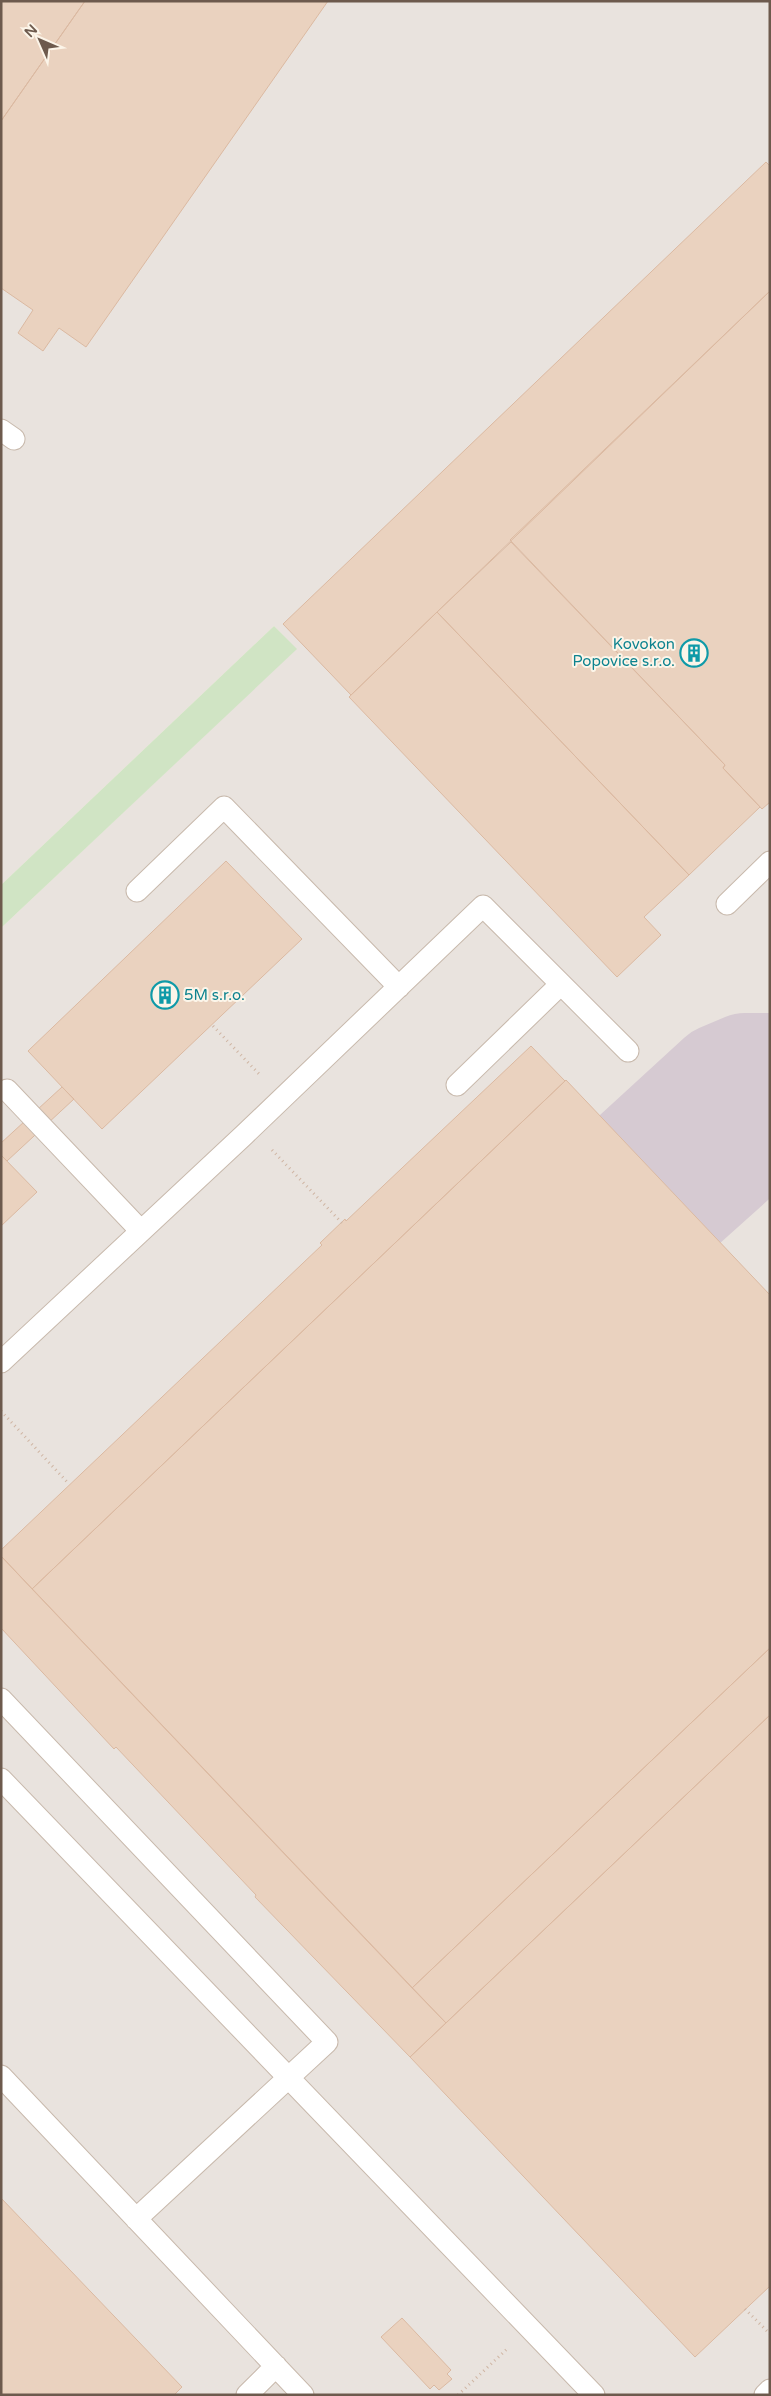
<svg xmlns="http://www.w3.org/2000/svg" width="771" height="2396" font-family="'Varela Round',sans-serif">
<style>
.industrial{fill:#e9e3de}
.green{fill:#d0e4c4}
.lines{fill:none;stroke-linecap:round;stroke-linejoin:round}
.taxiway{stroke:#d6cad2;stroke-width:102}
.building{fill:#ead2bf;stroke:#dbb9a1}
.lane-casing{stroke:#c8b9ac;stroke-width:23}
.path{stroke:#cfb5a3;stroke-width:3;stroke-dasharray:1 4;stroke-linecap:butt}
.lane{stroke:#fff;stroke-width:21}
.labels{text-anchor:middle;stroke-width:4;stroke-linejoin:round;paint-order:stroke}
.culture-label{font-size:15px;fill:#0d838f;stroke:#fcf5e9;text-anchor:end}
</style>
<rect width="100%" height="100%" fill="#f9f1e4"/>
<!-- industrial -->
<path class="industrial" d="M1,1H770V2395H1V928L296,649L274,626L1,885Z"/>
<!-- green -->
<path class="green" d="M274,626L297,649L1,928V885Z"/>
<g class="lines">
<!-- taxiway -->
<path class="taxiway" d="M635,1152L719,1075L745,1064H770
M685,1206L753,1145L770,1135"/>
</g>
<!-- building -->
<path class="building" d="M1,1H85L1,121Z
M85,1H328L86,347L59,328L43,351L18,333L33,310L1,288V121Z
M766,162L770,166V291L351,695L283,624Z
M770,291V802L762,809L723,768L725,765L510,540Z
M511,542L725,765L723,768L760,807L689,875L437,612Z
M437,612L689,875L644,917L661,935L617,977L349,697Z
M226,861L302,939L102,1129L28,1051Z
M531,1046L565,1081L32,1589L1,1556V1550L322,1245L320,1243L345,1219L346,1221Z
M566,1080L770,1295V1648L412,1988L32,1589Z
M62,1087L74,1099L7,1161L1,1155V1143Z
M1,1155L37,1192L1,1226Z
M1,1556L446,2023L410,2057L255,1897L256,1895L116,1747L114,1749L1,1628Z
M770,1648V1715L446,2023L412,1988Z
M770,1715V2286L695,2357L410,2057Z
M1,2198L182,2387L174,2395H1Z
M402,2318L451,2370L447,2374L452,2379L439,2390L434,2385L430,2389L381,2337Z"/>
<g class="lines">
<!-- lane casing -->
<g class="lane-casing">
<path id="lane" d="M1,430L14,439
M137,891L224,807L399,987
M727,904L770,862
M457,1085L561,984
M7,1090L141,1231
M1,1362L244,1135L483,906L628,1051
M1,1699L327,2042L136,2219
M1,1779L594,2395
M1,2076L303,2395
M247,2395L276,2366
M765,2395L770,2390"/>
</g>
<!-- path -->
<path class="path" d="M213,1026L261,1076
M272,1150L342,1223
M1,1411L69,1484
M745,2309L770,2334
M458,2395L507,2349"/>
<!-- lane -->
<use href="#lane" class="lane"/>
</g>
<!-- icons -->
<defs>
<g id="building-ring" transform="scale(1.4375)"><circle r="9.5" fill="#fcf5e9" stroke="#0f9aa8" stroke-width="1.5"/><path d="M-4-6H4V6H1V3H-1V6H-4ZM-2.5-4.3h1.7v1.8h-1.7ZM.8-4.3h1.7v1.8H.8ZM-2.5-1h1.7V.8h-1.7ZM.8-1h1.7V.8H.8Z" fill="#0f9aa8"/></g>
</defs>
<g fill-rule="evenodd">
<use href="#building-ring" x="694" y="653"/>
<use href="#building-ring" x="165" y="995"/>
</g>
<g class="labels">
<!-- culture labels -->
<g class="culture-label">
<text x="675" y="649">Kovokon<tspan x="675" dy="17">Popovice s.r.o.</tspan></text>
<text x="184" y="1000" text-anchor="start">5M s.r.o.</text>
</g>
</g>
<!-- border -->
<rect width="771" height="2396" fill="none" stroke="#6d5a4d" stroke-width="5"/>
<!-- north arrow -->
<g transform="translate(40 40) rotate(315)" stroke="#fcf5e9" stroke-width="4" paint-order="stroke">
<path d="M0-4L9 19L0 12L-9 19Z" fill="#6d5a4d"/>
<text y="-8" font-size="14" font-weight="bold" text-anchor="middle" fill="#6d5a4d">N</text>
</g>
</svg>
